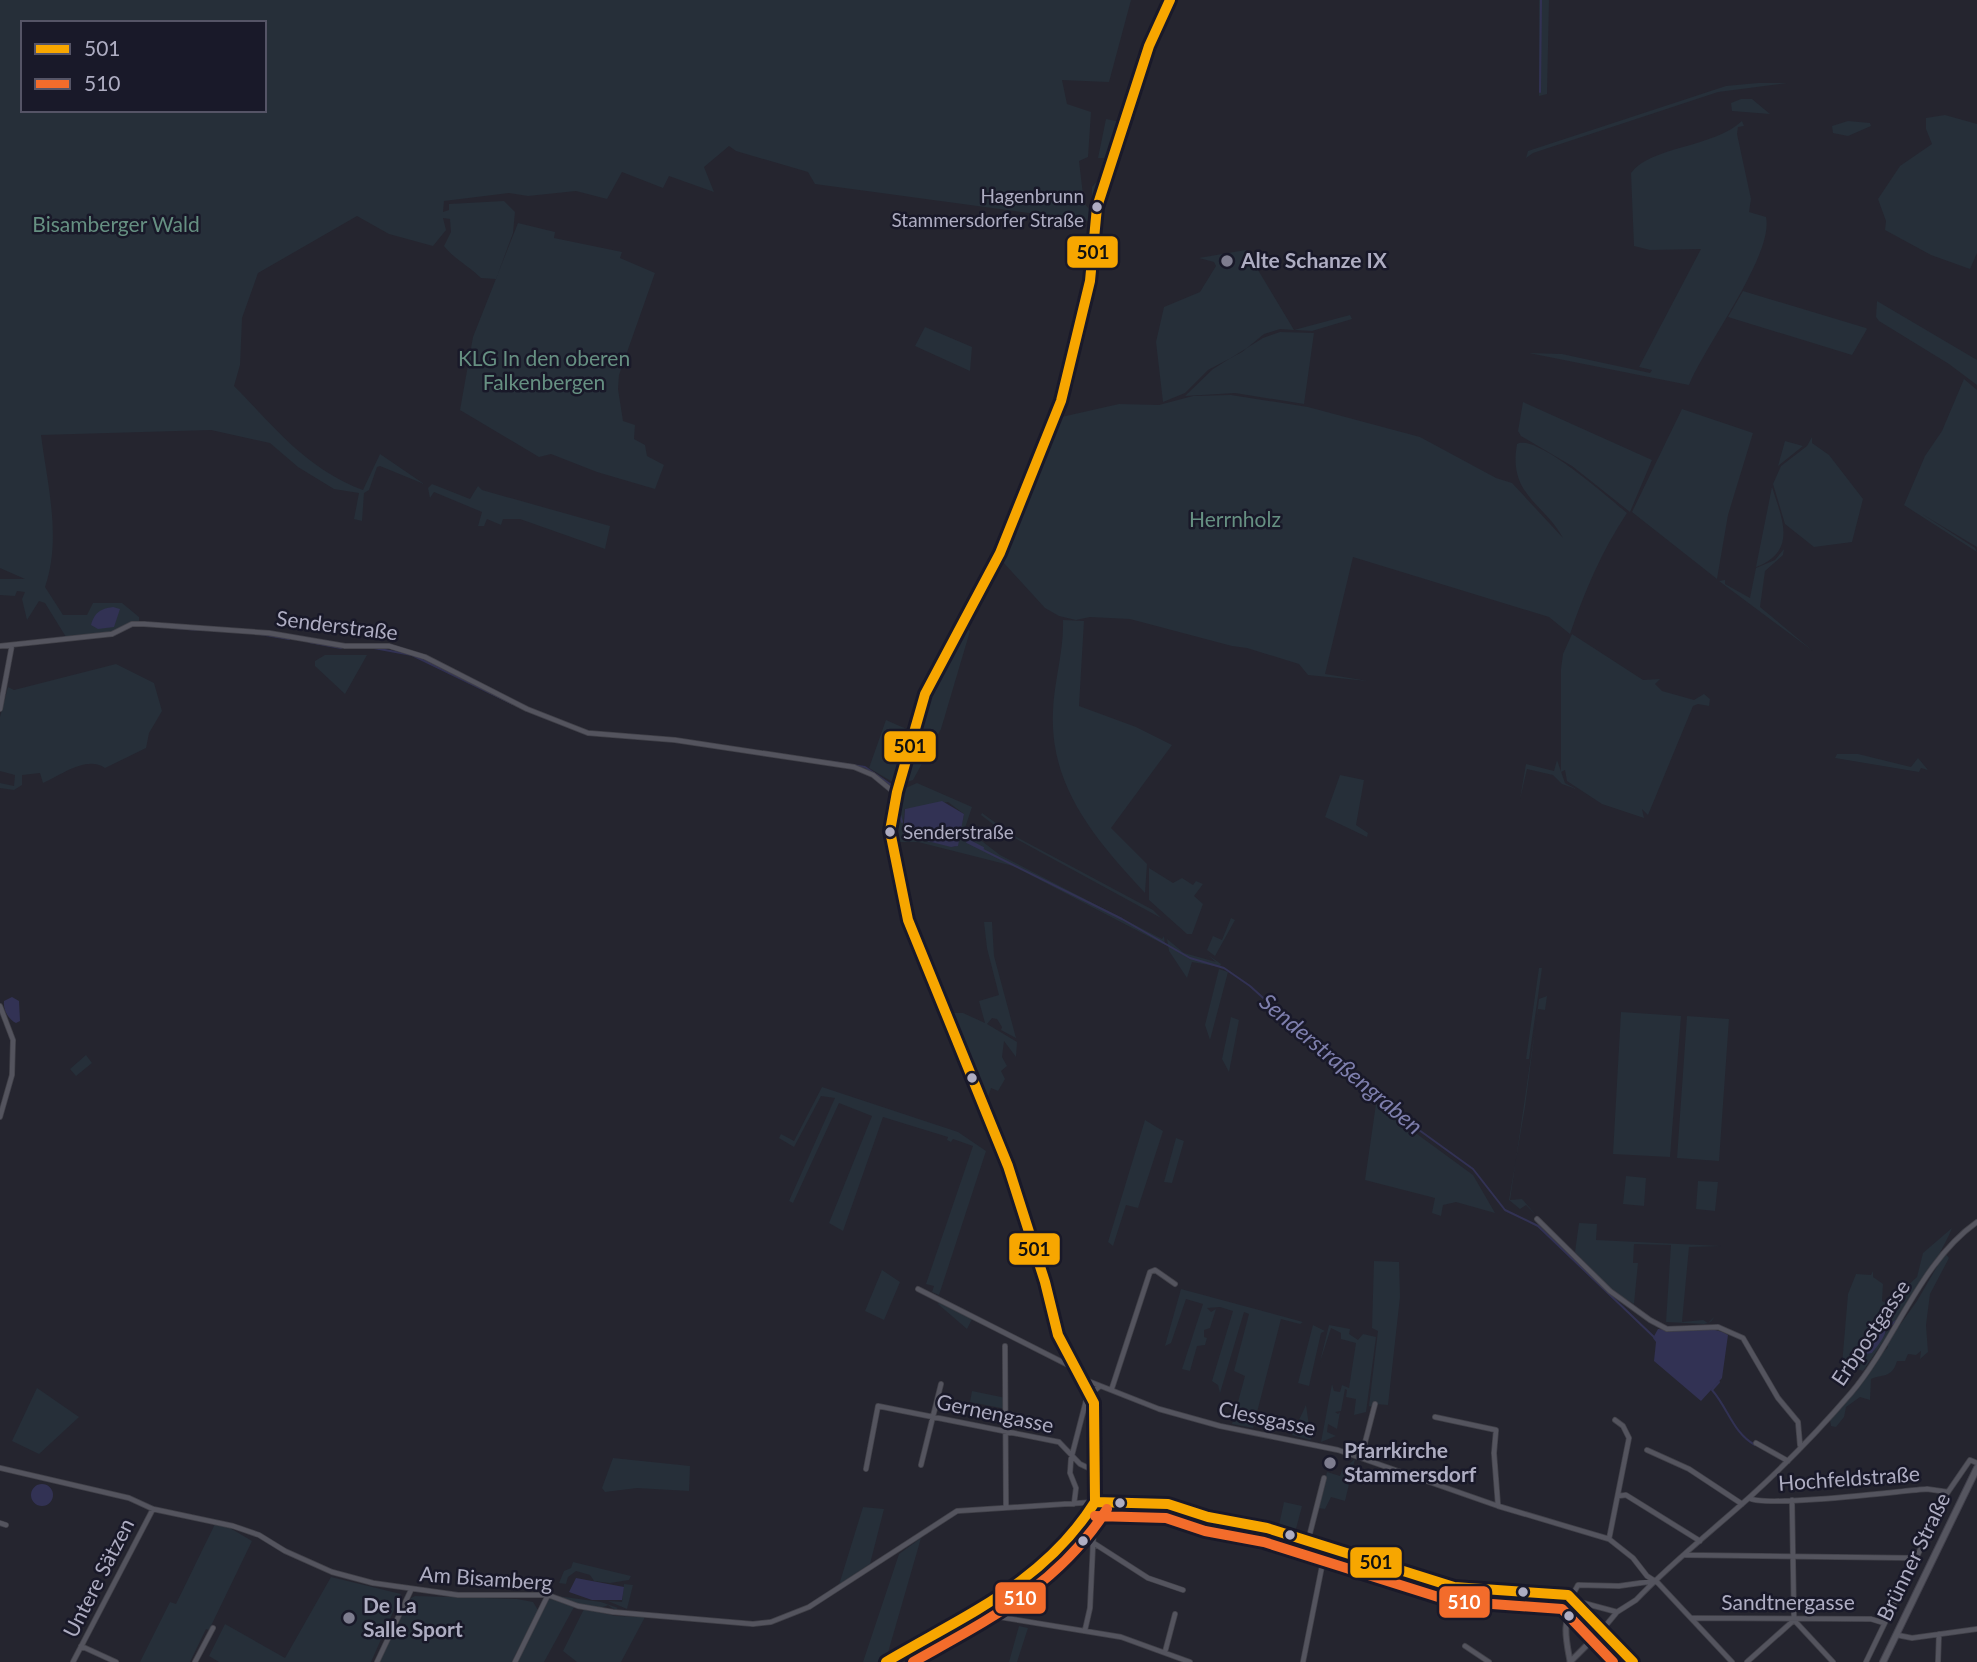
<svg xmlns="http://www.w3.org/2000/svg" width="1977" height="1662" font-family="Lato,sans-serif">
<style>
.green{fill:#262f39;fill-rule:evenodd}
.water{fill:#323254}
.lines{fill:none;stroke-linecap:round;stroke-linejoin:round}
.stream{stroke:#323254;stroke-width:2}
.minor-casing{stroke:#414149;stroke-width:6}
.tertiary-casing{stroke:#414149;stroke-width:7}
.secondary-casing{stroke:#414149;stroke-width:7}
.primary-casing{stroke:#42414c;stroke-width:8}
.minor{stroke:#54545e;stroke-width:4.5}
.tertiary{stroke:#54545e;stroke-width:5}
.secondary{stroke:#585863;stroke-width:5}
.primary{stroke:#565660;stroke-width:6}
.bus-1-casing{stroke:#191929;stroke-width:16}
.bus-2-casing{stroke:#191929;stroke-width:16}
.bus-1{stroke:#f7a600;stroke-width:10}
.bus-2{stroke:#f36c2b;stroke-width:10}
.bus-dot{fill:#aeadc2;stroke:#191929;stroke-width:2.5}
.poi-dot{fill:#7e7d8f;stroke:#191929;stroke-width:2.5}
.labels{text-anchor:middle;stroke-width:5;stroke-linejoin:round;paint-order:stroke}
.bus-label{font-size:19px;fill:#aeadc2;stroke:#191929;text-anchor:end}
.park-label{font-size:21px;fill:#669082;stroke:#191929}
.poi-label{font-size:21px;font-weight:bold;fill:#aeadc2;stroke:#191929;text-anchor:start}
.street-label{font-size:21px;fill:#aeadc2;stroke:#191929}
.water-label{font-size:23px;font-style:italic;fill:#7e7fad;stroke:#191929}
.line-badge{stroke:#191929;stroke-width:2.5}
.badge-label{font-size:19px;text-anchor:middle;font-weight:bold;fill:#fff}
.pale-badge-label{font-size:19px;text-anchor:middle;font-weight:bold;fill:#111}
</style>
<rect width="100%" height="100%" fill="#25252f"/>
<!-- green -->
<path class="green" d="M0,0H1131L1109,82L1062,80L1067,104L1091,112L1088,157L1079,161L1084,203L1091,211L1088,221L815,184L808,172L736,151L729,146L704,167L714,192L669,176L663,188L622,172L607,199L576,191L528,196L509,193L444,201L443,212L449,210V204L504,201L515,212L513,233L496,279L481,278C469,266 454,259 444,246L451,232L450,219L443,218L446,230L433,246L389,234L357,216L258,273L242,318L240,365L234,386C277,429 304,467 363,490L380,454L424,484L380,466L377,467L369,490L364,493L362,521L354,519L359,493L334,489L298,467L270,443L211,430L41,435C47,482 62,539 45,587L63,615H87L93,603H122L139,617V622H131L111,632L66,637L45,603L39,601L27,620L22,599L25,592L17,591L15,596L0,595V579H25L0,568ZM23,23H264V110H23Z
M1164,0H1168L1149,42L1096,202L1092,206V187L1099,179L1104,158H1098L1106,119L1121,122L1143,53Z
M1172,0H1175L1151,53L1098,219V207L1152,44Z
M1539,0H1549L1547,94L1539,96Z
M1758,83H1787L1718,92L1533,153L1526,158L1528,151L1726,86Z
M1741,99H1752L1770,114L1732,111L1731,103Z
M1945,115L1977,124V253L1970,269L1931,255L1885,230L1886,221L1878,199L1900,166L1932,144L1926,129V118Z
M1742,121L1744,126L1738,127L1737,134L1751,199L1749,212L1766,217C1774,255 1705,345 1689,385L1529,353L1562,354L1650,373L1652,370L1639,367L1701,249L1650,250L1634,246L1631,173C1651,146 1713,148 1742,121Z
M1848,121L1870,123L1871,126L1848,136L1833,133L1832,126Z
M518,223L555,232L554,238L622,252L620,258L655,273L619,375L618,389L623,421L635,425L634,439L645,445L647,456L664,465L655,489L597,472L551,454L539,457L460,410L473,337Z
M1246,250L1294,330L1350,315L1352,319L1312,331L1280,329L1264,334L1242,352L1208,370L1185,393L1163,402L1156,342L1164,307L1200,292L1216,266L1214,262L1199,258Z
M1743,291L1866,328L1867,329L1852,355L1728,317Z
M1877,301L1977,360V385L1949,364L1879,321L1876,317Z
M925,327L972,347L970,371L915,346Z
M1280,332L1314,333L1304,404L1235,393L1185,396L1213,369L1263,338Z
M1964,379L1977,390V547L1922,514L1975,548L1977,552L1904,505L1925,456L1942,431Z
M1231,395L1308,407L1420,437L1496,478L1512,483L1563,538C1543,502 1508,495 1517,444C1536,433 1610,499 1627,513C1602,550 1584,593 1570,634L1549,617L1353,557L1325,674L1368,681L1308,675L1299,664L1247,648L1232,646L1130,619L1090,617L1076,620L1059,616L1045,608L1002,561L1057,418L1119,404L1159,405L1193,396Z
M1523,402L1652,460L1630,512L1572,466L1521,436L1518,431Z
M1682,409L1753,433L1728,515L1717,579L1632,512Z
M1812,437V443L1829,455L1863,499L1852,542L1814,547L1785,524L1773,484L1781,466L1807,446Z
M1785,441L1803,446L1778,466Z
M432,484L470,499L478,486L482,490L610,526L605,549L520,519H503L501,525L487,519L484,526H478L482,512L434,492L430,498L428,488Z
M1772,487C1782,519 1798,551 1756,567Z
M1784,549L1783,555L1765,571L1760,607L1813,651L1719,581L1725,580V584L1750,598L1756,568L1775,560Z
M1063,620L1084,621L1079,706L1136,727L1172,745L1111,828L1147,864L1145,893C1097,841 1049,787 1053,711C1054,681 1064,651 1063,620Z
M965,627L970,631L941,729L913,780L904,783L929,692Z
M1572,634L1643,680L1660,679L1655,684L1662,691L1694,700L1704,694L1710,699L1709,706L1698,704L1693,706L1648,815L1642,809L1644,818L1602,804L1567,781L1565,770L1561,772V669L1563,654Z
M325,655H367L345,694L315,666V661Z
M116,664L154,683L162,711L149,733L146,748L105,768C87,755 61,775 43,783L40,773L22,775V785L14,790L0,788V783L14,786L15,775L0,771V717L8,687L14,690Z
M886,720L911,731L896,784L869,768Z
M1837,754H1858L1911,767L1918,758L1928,770L1921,768L1919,772L1835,758Z
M1557,760L1565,783L1576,789L1562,784L1553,775L1527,769L1520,799L1526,764L1554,771Z
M1340,775L1364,780L1356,825L1368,833L1367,837L1325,817Z
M917,783L972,807L963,834H960L964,814L948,802L905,809L902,831L905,836L955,847L960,839L967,840L970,832L1000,855L1162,939L1164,936L1165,945L1013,866L918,842H895L894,823L901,790Z
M982,813L1011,834L1153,910L1161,918L1002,831L981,815Z
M1149,868L1173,883L1182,878L1193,885L1196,881L1203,884L1194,896L1203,904L1192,934H1187L1149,900Z
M1231,918L1235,920L1215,956L1207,950L1213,936L1222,940Z
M984,922H992L994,956L1016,1038L1001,1030L1002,1027L997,1019L992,1018L987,1024L1017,1042L1016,1057L1004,1041L1002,1057L1007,1066L1001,1071L1005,1079L998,1091L991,1088L987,1101L962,1033L947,1013H963L985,1023L979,1001L999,995L987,948Z
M1167,939L1184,953L1216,962L1208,955L1221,964L1220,967L1192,962L1187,978L1169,951Z
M1539,968H1542L1529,1059H1526Z
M1219,969L1228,972L1210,1040L1205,1025Z
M1547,996L1545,1010L1538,1009L1510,1200L1522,1199L1536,1215L1526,1205L1520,1209L1509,1200L1525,1107L1539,999Z
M1621,1012L1681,1016L1670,1157L1613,1154Z
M1687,1016L1729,1019L1719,1161L1677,1158Z
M1231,1017L1239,1020L1229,1072L1222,1059Z
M86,1055L92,1063L76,1076L70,1069Z
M822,1087L958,1132L986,1151L939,1295L932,1292L934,1286L926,1284L973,1146L953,1139L951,1142L947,1140L948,1137L883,1117L843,1231L829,1223L872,1116L839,1103L793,1203L789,1201L835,1098L821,1096L794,1147L779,1138L781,1134L794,1141Z
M1376,1104L1473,1175L1495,1213L1456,1202L1443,1205L1441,1216L1432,1213L1435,1198L1365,1180Z
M1145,1120L1163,1131L1138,1208L1126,1205L1113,1246L1108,1242Z
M1176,1138L1184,1141L1172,1183L1164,1182Z
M1626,1176L1646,1178L1644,1206L1623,1204Z
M1698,1181L1718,1182L1715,1211L1696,1209Z
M1579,1223L1597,1224L1596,1240L1721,1246L1689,1247L1682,1322L1703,1320L1708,1323L1714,1317C1712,1322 1709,1323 1704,1324L1666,1322L1671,1245L1634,1244L1633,1263H1638L1634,1304L1614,1292L1575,1252Z
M1952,1228C1946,1245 1905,1316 1891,1326C1882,1332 1873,1334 1866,1345V1353H1872L1886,1332L1892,1328L1863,1371L1849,1366L1841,1377L1848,1294L1856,1274L1871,1275L1873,1271V1277L1883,1284L1882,1301L1888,1304L1917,1277L1923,1253Z
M1945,1253L1949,1258L1930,1294L1926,1325L1928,1352L1920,1359L1921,1351L1916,1355L1908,1354L1905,1361H1897C1892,1379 1881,1374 1871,1379L1870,1400L1860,1397L1846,1407L1844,1417L1836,1427L1831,1426L1830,1420C1851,1397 1868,1368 1888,1347L1887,1343L1917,1301Z
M1374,1261L1399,1262L1400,1297L1388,1405L1374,1404L1372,1407L1369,1406L1378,1331L1372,1328Z
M882,1270L900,1282L884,1320L865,1311Z
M1181,1289L1303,1322L1300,1324L1281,1319L1253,1428L1232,1424L1245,1376L1234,1371L1249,1314L1244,1312L1220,1393L1218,1385L1212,1381L1233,1311L1220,1307L1207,1308L1211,1312L1216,1309L1210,1328L1204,1330V1337L1207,1338L1205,1345L1197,1346L1190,1371L1182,1369L1203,1304L1186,1299L1171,1343L1165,1346Z
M939,1303L972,1319L967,1329L938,1304Z
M1313,1325L1325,1331L1321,1333L1309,1386L1298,1383Z
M1329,1325L1350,1329L1349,1334L1358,1340L1363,1334L1376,1337L1366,1412L1354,1415L1356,1399L1346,1397L1347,1390L1345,1389L1341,1411L1335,1412L1338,1414L1340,1412L1337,1429L1328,1424L1327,1432L1336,1436L1321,1442L1332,1384L1334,1391L1340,1392L1342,1385L1349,1388L1356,1343L1341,1339V1333L1331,1328L1320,1362Z
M37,1388L79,1417L39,1454L12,1441Z
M972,1391L1006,1398V1409L970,1402Z
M1306,1405L1311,1439L1310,1440L1292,1435Z
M613,1458L690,1466L689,1491L637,1488L605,1492L602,1488Z
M1355,1459L1345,1501L1331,1497L1325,1509L1318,1508L1327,1472L1340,1476L1342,1470Z
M1284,1502L1302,1506L1296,1529L1279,1525Z
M863,1507L884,1509L870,1564L839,1585Z
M215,1524L230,1528L252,1541L209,1630L206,1629L190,1662H140L170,1602L176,1604Z
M1239,1526L1263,1530V1538L1240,1531Z
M921,1538L887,1656L877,1662H863L899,1554Z
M573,1562L631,1576L629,1580L610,1583L594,1581L590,1575L576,1571L568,1577L566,1584L559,1583L564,1571L571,1568Z
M331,1577L401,1594L371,1662H219L209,1656L225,1624L285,1658Z
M624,1584L633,1585L627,1609L608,1601L622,1602Z
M415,1596L517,1599L533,1602L538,1610L512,1662H379L411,1598Z
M557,1596L601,1602L618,1608L615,1610L608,1605C594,1613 571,1601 557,1596Z
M548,1598L574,1607L544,1662H517Z
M584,1609L616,1616L645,1617L621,1662H577L563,1651Z
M1019,1626L1028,1628L1017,1662H1009Z"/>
<!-- water -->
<path class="water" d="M113,607L120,609L114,627L98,629L91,625C95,612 100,609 113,607Z
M942,801L964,814L958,846L951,847L903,835L905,809Z
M12,997L19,1001L20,1021L16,1023C8,1019 3,1010 4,1001Z
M1882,1328H1886C1886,1337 1877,1346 1872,1353L1866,1354L1868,1341Z
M1658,1329C1680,1332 1709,1323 1728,1335L1722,1378L1701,1401L1654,1361L1656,1342L1653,1338Z
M31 1495a11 11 0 1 1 22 0a11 11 0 1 1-22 0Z
M576,1578L624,1587L622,1600H592L569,1592Z"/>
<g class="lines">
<!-- stream -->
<path class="stream" d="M1540,92L1541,0
M176,628L199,630
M260,634L289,639
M309,642L341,648
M350,648H369
M374,648L412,655L513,704
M826,761L865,767L903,793L899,811L902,822
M889,817L892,797
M960,836L983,848
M967,842L1122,919L1190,958L1224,968L1250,986L1372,1096L1473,1169L1505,1210L1538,1226L1655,1338
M1886,1329L1897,1320
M1719,1382L1712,1390C1728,1408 1733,1433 1755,1445"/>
<!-- minor casing -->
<g class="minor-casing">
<path id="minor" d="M0,646L112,634L132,624H144L269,633L345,646H389L425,657L527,709L588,733L675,740L854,767L873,775L896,794
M0,709L12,645
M0,1006L13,1040L12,1075L0,1117
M1537,1219L1610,1291L1650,1320L1667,1329L1718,1327L1743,1338L1778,1398L1798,1422L1800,1445
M918,1289L1076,1369
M1005,1346L1006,1506
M1083,1379L1159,1409L1220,1426L1338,1450L1498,1506L1609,1539L1633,1558L1647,1576L1658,1583L1732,1662
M1112,1388L1150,1272L1155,1270L1175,1284
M1435,1417L1496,1430L1494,1453L1498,1505
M1756,1443L1788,1461
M1647,1450L1689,1469L1742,1504
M1361,1458L1375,1404
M921,1465L941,1384
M0,1468L129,1498L153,1509L233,1526L259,1535L285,1551L332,1572L373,1583L458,1595H548L578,1606L613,1612L753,1624L771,1622L809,1607L957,1511L1095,1502L1090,1608L1085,1630
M866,1469L878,1406L1059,1442L1080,1464L1095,1471
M1618,1496L1626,1495L1700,1541
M1749,1498C1765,1508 1899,1491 1927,1489L1948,1492
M1792,1500L1794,1620L1833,1662
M1074,1504L1076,1488L1070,1473L1071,1459L1087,1397L1100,1386
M1224,1521L1241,1534L1261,1542L1356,1561L1365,1560
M0,1523L6,1525
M1076,1531L1091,1535
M1609,1539L1629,1438L1623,1426L1615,1420
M1308,1541L1324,1478
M1092,1542L1148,1578L1183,1590
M1685,1555L1915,1558
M1571,1598L1578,1585L1619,1586L1654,1581
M1576,1601L1617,1612
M969,1612L1121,1637L1190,1662
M1617,1612L1636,1600C1671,1563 1712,1531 1751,1496C1786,1464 1820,1429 1851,1393C1896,1340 1920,1262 1977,1222
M1692,1618L1871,1619L1884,1623
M1602,1630L1617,1612
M1897,1635L1912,1638L1977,1629
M81,1646L116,1662
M1465,1646L1489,1662
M1165,1652L1175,1614
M73,1662L153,1509
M195,1662L213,1628
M377,1662L411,1590
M515,1662L548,1595
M1303,1662L1324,1556
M1747,1662L1793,1621
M1866,1662L1948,1492L1970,1460L1977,1463
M1938,1662L1939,1634"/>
</g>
<!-- tertiary casing -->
<g class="tertiary-casing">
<path id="tertiary" d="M1095,1502L1094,1403L1058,1335L1045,1282L1008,1166L908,920L890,831L897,792L925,694L1000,553L1061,401L1090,281L1097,207L1149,46L1170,0
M1570,1661C1566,1639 1561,1621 1576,1601
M1570,1662L1601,1631"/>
</g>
<!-- secondary casing -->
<g class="secondary-casing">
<path id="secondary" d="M886,1662L1028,1576L1050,1559L1076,1531L1095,1502L1168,1504L1208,1517L1267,1528L1454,1587L1568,1595L1633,1662"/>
</g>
<!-- primary casing -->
<g class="primary-casing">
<path id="primary" d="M1883,1662L1977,1468"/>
</g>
<!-- minor -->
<use href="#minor" class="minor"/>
<!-- tertiary -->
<use href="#tertiary" class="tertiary"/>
<!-- secondary -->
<use href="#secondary" class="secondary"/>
<!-- primary -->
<use href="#primary" class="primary"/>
<!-- bus-1 casing -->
<g class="bus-1-casing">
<path id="bus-1" d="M1095,1502L1094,1403L1058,1335L1045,1282L1008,1166L908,920L890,831L897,792L925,694L1000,553L1061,401L1090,281L1097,207L1149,46L1170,0
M1095,1502L1168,1504L1208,1517L1267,1528L1454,1587L1568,1595L1633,1662
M886,1662C965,1615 1044,1583 1095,1502"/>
</g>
<!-- bus-2 casing -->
<g class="bus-2-casing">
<path id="bus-2" d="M1095,1516L1166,1518L1205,1531L1264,1542L1451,1601L1562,1609L1613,1662
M913,1662C989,1619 1059,1585 1107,1509"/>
</g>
<!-- bus-1 -->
<use href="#bus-1" class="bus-1"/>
<!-- bus-2 -->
<use href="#bus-2" class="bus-2"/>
</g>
<!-- markers -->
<g class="bus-dot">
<circle cx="1097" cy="207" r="6"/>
<circle cx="890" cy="832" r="6"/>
<circle cx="972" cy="1078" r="6"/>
<circle cx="1120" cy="1503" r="6"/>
<circle cx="1290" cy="1535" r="6"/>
<circle cx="1083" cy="1541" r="6"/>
<circle cx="1523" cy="1592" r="6"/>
<circle cx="1569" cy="1616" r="6"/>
</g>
<g class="poi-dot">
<circle cx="1227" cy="261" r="7"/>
<circle cx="1330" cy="1463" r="7"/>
<circle cx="349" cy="1618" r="7"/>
</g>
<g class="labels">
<!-- bus labels -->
<g class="bus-label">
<text x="1084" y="203">Hagenbrunn<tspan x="1084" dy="24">Stammersdorfer Straße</tspan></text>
<text x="903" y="839" text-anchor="start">Senderstraße</text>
</g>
<!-- park labels -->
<g class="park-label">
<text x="116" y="232">Bisamberger Wald</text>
<text x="544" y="366">KLG In den oberen<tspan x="544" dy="24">Falkenbergen</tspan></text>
<text x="1235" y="527">Herrnholz</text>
</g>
<!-- poi labels -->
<g class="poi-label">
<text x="1241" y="268">Alte Schanze IX</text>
<text x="1344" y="1458">Pfarrkirche<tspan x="1344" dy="24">Stammersdorf</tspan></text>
<text x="363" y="1613">De La<tspan x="363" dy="24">Salle Sport</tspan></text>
</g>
<!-- street labels -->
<g class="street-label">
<text transform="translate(337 626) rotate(7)" y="7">Senderstraße</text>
<text transform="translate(1871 1333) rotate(-56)" y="7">Erbpostgasse</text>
<text transform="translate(995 1414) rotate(12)" y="7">Gernengasse</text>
<text transform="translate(1267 1419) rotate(12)" y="7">Clessgasse</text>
<text transform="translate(1849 1479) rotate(-4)" y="7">Hochfeldstraße</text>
<text transform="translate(1914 1557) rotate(-64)" y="7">Brünner Straße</text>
<text transform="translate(99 1578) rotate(-63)" y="7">Untere Sätzen</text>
<text transform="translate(486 1579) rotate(4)" y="7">Am Bisamberg</text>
<text x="1788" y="1610">Sandtnergasse</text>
</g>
<!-- water labels -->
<g class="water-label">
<text transform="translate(1341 1064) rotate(40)" y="8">Senderstraßengraben</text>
</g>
</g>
<g class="line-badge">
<rect x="1066" y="235" width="53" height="34" rx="7" fill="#f7a600"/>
<rect x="883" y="730" width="54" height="33" rx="7" fill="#f7a600"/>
<rect x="1008" y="1232" width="53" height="34" rx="7" fill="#f7a600"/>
<rect x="1349" y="1546" width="54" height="33" rx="7" fill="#f7a600"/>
<rect x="994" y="1581" width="53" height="34" rx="7" fill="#f36c2b"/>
<rect x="1438" y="1585" width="53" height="34" rx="7" fill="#f36c2b"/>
</g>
<g class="badge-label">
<text x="1020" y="1605">510</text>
<text x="1464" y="1609">510</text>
</g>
<g class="pale-badge-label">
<text x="1093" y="259">501</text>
<text x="910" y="753">501</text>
<text x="1034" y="1256">501</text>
<text x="1376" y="1569">501</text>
</g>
<!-- legend -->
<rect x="21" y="21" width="245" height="91" fill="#191929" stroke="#555466" stroke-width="2"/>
<rect x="35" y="44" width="35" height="10" fill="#f7a600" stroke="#555466" stroke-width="2"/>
<text x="84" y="56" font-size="21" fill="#aeadc2">501</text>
<rect x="35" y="79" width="35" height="10" fill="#f36c2b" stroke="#555466" stroke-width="2"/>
<text x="84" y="91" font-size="21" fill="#aeadc2">510</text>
</svg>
